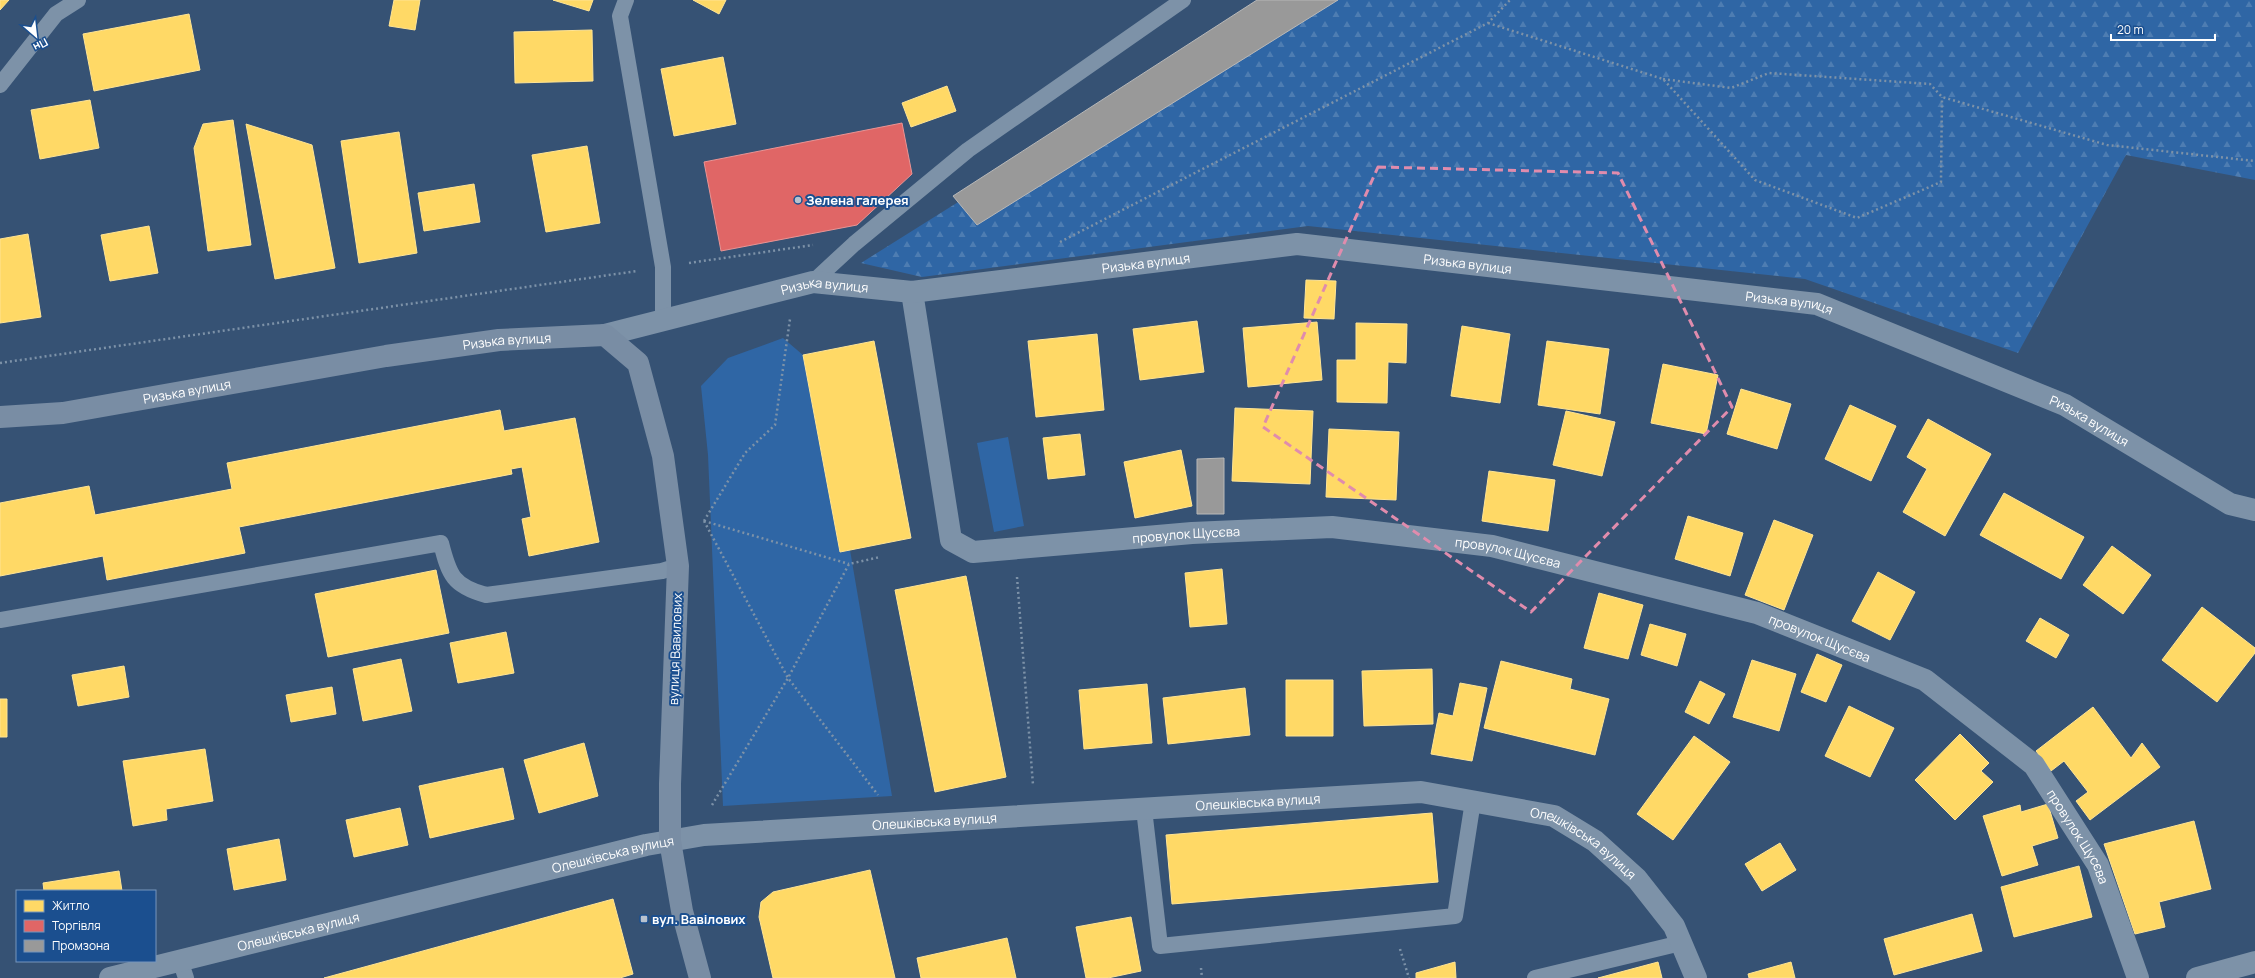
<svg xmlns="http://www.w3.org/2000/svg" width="2255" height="978" font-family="Manrope,sans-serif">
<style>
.green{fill:#2f66a5}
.forest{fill:url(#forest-firs)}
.homes{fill:#ffd966;stroke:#ffe494}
.shops{fill:#e06666;stroke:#e99494}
.industry{fill:#999;stroke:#b8b8b8}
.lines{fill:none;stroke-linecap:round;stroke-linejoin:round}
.path{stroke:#7d92a8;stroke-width:2.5;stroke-dasharray:2 3;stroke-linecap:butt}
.lane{stroke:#7d92a8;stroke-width:16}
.street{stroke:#7d92a8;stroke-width:22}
.secondary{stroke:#798da4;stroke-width:22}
.marked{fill:none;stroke:#e08cad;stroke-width:3;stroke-dasharray:8 5;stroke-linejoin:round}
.poi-dot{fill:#b9c2ce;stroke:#1b4f8f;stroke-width:1.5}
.labels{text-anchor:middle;stroke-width:4;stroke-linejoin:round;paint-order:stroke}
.poi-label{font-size:13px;font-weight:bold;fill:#fff;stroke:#1b4f8f;text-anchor:start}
.street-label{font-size:13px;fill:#fff;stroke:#1b4f8f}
</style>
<defs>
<pattern id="forest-firs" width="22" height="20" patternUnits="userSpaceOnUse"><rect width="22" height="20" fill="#2f66a5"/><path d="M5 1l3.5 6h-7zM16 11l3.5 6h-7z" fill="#4e7db2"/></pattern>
</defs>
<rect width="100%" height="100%" fill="#365274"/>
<!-- green -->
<path class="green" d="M783,338L803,355L840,551L850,550L892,796L723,806L708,455L701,386L728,358Z
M1008,437L1024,526L994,532L977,443Z"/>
<!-- forest -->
<path class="forest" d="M1280,0H2255V180L2126,155L2018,353L1805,279L1308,226L922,277L861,263Z"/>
<!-- homes -->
<path class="homes" d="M0,0H9L0,10Z
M394,0H420L415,30L389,26Z
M553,0H593L589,11Z
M693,0H726L719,14Z
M189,14L200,70L94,91L83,34Z
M592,30L593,81L515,83L514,32Z
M723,57L736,124L674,136L661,69Z
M947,86L956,111L911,127L902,103Z
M90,100L99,148L40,159L31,110Z
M233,120L251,245L208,251L194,148L203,124Z
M246,124L312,145L335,268L275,279Z
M399,132L417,253L359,263L341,141Z
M587,146L600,223L546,232L532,155Z
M474,184L480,222L424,231L418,193Z
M149,226L158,273L110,281L101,235Z
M28,234L41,317L0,323V239Z
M1306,280L1336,281L1334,319L1304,318Z
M1197,321L1204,372L1140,380L1133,329Z
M1317,322L1322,380L1248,387L1243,328Z
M1356,323L1407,324L1406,363L1388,362L1387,403L1337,402V360H1356Z
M1462,326L1510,334L1500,403L1451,396Z
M1097,334L1104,410L1036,417L1028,341Z
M874,341L911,538L840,552L803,355Z
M1547,341L1609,349L1600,414L1538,405Z
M1663,364L1718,375L1706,434L1651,423Z
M1741,389L1791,404L1777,449L1727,434Z
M1850,405L1896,426L1871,481L1825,459Z
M1235,408L1313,411L1310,484L1232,481Z
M500,410L504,431L575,418L599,542L529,556L522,519L531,517L522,467L511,469L512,474L239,527L245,553L107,580L103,556L0,576V503L89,486L95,515L232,489L227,463Z
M1566,411L1615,422L1602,476L1553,465Z
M1928,419L1991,454L1945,536L1903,512L1927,469L1907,457Z
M1329,429L1399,432L1396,500L1326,497Z
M1080,434L1085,475L1048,479L1043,438Z
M1181,450L1192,506L1135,518L1124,462Z
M1489,471L1555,480L1548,531L1482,521Z
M2004,493L2084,537L2061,579L1980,535Z
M1688,516L1743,533L1730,576L1675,559Z
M1774,520L1813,535L1784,610L1745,595Z
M2112,546L2151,575L2123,614L2083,585Z
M1222,569L1227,624L1190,627L1185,573Z
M436,570L449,633L328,657L315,594Z
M1878,572L1915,592L1890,640L1852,621Z
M966,576L1006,777L935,792L895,590Z
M1599,593L1643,605L1628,659L1584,648Z
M2202,607L2255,648V653L2217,702L2162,660Z
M2040,618L2069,635L2056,658L2026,641Z
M1650,624L1686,634L1677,666L1641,655Z
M506,632L514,673L458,683L450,643Z
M1817,654L1842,665L1826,702L1801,692Z
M401,659L412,711L363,721L353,669Z
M1752,660L1796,674L1779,731L1733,717Z
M1501,661L1572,679L1570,689L1609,699L1595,755L1484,728Z
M124,666L129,697L78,706L72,675Z
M1432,669L1433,724L1364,726L1362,671Z
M1286,680H1333V736H1286Z
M1700,681L1725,694L1709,724L1685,712Z
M1460,683L1487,688L1472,761L1431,754L1439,713L1453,716Z
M1147,684L1152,743L1084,749L1079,690Z
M332,687L336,714L291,722L286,695Z
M1245,688L1250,735L1168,744L1163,698Z
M0,699H7V737H0Z
M1849,706L1894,728L1870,777L1825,756Z
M2093,707L2131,758L2142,743L2160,767L2090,820L2076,801L2088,792L2064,761L2051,771L2036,751Z
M1960,734L1989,763L1981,771L1993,782L1955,820L1915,780Z
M1694,736L1730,762L1673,840L1637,814Z
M584,743L598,796L539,813L524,760Z
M205,749L213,801L166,809L167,820L133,826L123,761Z
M503,768L514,819L430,838L419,786Z
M2048,804L2058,838L2032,846L2038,865L2002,876L1983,816L2020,805L2021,812Z
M400,808L408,845L354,857L346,820Z
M1432,813L1438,882L1172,904L1166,835Z
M2194,821L2211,889L2159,902L2165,927L2135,934L2104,844Z
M279,839L286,880L234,890L227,849Z
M1780,843L1796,870L1762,891L1745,864Z
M2079,866L2092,917L2014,937L2001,887Z
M870,870L895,978H773L759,917L761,902L773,892Z
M119,871L122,891H44L43,883Z
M613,899L633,974L620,978H324Z
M1972,914L1982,951L1894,975L1884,939Z
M1131,917L1141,971L1108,978H1086L1076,927Z
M1007,938L1016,978H921L917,958Z
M1455,962L1456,978H1416V973Z
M1658,962L1662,978H1598Z
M1791,962L1795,978H1749L1748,974Z"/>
<!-- shops -->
<path class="shops" d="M902,123L912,174L857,225L721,251L704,162Z"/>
<!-- industry -->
<path class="industry" d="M1257,0H1338L977,225L953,196Z
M1224,458V514H1197V459Z"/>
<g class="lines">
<!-- path -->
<path class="path" d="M1488,23L1663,79L1755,180L1857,218L1941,182L1942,97
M1663,79L1731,88L1769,73L1930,84L1942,97L2107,145L2255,161
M1060,242L1488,23L1510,0
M689,263L813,245
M0,363L637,271
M704,521L788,678L878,795
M704,521L745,453L775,425L790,319
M704,521L849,564
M1017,577L1033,785
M712,805L788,678L849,564L880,557
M1400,949L1409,978
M1201,968L1202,978"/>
<!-- lane -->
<path class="lane" d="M626,0L620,16L663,267V320
M0,85L56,14L78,0
M813,282L854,244L968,150L1183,0
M0,620L441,543C449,575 453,586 486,595L662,571L678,566
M1144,809L1160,946L1455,916L1473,801
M180,960L186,978
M1535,978L1681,943"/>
<!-- street -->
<g class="street">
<path id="s1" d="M912,292L951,540L973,552L1192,533L1332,527L1492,546L1757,613L1925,680L2034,765L2098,865L2138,978"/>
<path id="s2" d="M605,335L813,282L912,292L1297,244L1817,304L2065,405L2230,504L2255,510"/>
<path id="s3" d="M110,978L646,845L704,835L1421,792L1554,816L1595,841L1637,879L1674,926L1696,978"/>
<path d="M2197,978L2255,962"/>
</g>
<!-- secondary -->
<path class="secondary" id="s4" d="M0,417L63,413L386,356L499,340L605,335L638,363L663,456L678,566L670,784V841L682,911L700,978"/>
</g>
<!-- marked area -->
<path class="marked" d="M1378,167L1618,173L1732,407L1531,612L1263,427Z"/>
<!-- markers -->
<g class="poi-dot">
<circle cx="798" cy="200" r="4"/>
<rect x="640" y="915" width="8" height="8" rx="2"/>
</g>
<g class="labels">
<!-- poi labels -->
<g class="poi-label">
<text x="806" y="205">Зелена галерея</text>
<text x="652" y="924">вул. Вавілових</text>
</g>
<!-- street labels -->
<g class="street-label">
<text dy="5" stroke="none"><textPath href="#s2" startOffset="550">Ризька вулиця</textPath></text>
<text dy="5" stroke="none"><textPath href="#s2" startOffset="874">Ризька вулиця</textPath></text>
<text dy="5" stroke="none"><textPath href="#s2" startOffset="226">Ризька вулиця</textPath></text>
<text dy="5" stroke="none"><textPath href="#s2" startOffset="1198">Ризька вулиця</textPath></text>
<text dy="5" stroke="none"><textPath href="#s4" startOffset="513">Ризька вулиця</textPath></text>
<text dy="5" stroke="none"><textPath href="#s4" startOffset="189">Ризька вулиця</textPath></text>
<text dy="5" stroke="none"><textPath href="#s2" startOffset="1522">Ризька вулиця</textPath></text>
<text dy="5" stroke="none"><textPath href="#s1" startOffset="490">провулок Щусєва</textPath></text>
<text dy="5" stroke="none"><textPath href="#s1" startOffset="814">провулок Щусєва</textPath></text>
<text dy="5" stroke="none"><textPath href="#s1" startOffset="1138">провулок Щусєва</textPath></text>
<text transform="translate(675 649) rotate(-88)" y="5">вулиця Вавилових</text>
<text dy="5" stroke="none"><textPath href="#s3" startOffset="1166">Олешківська вулиця</textPath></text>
<text dy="5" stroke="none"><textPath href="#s3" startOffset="842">Олешківська вулиця</textPath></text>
<text dy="5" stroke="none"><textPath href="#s1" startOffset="1474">провулок Щусєва</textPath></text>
<text dy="5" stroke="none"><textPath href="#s3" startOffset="1503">Олешківська вулиця</textPath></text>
<text dy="5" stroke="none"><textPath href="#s3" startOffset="518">Олешківська вулиця</textPath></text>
<text dy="5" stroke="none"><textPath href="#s3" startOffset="194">Олешківська вулиця</textPath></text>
</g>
</g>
<!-- legend -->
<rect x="16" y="890" width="140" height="72" fill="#1b4f8f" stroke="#7695bc"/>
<rect x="24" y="900" width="20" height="12" fill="#ffd966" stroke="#7695bc"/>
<text x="52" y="910" font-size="12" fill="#ffffff">Житло</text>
<rect x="24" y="920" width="20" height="12" fill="#e06666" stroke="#7695bc"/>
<text x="52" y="930" font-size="12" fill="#ffffff">Торгівля</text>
<rect x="24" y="940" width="20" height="12" fill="#999999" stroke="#7695bc"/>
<text x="52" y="950" font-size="12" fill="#ffffff">Промзона</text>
<!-- north arrow -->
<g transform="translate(36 36) rotate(152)" stroke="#1b4f8f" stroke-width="3" paint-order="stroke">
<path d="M0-3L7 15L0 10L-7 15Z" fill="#ffffff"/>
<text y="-6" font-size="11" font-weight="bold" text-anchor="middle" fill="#ffffff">Пн</text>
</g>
<!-- scale -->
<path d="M2111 34v6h104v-6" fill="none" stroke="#ffffff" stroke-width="2"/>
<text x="2117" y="34" font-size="12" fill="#ffffff" stroke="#1b4f8f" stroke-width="3" paint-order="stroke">20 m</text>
</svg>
